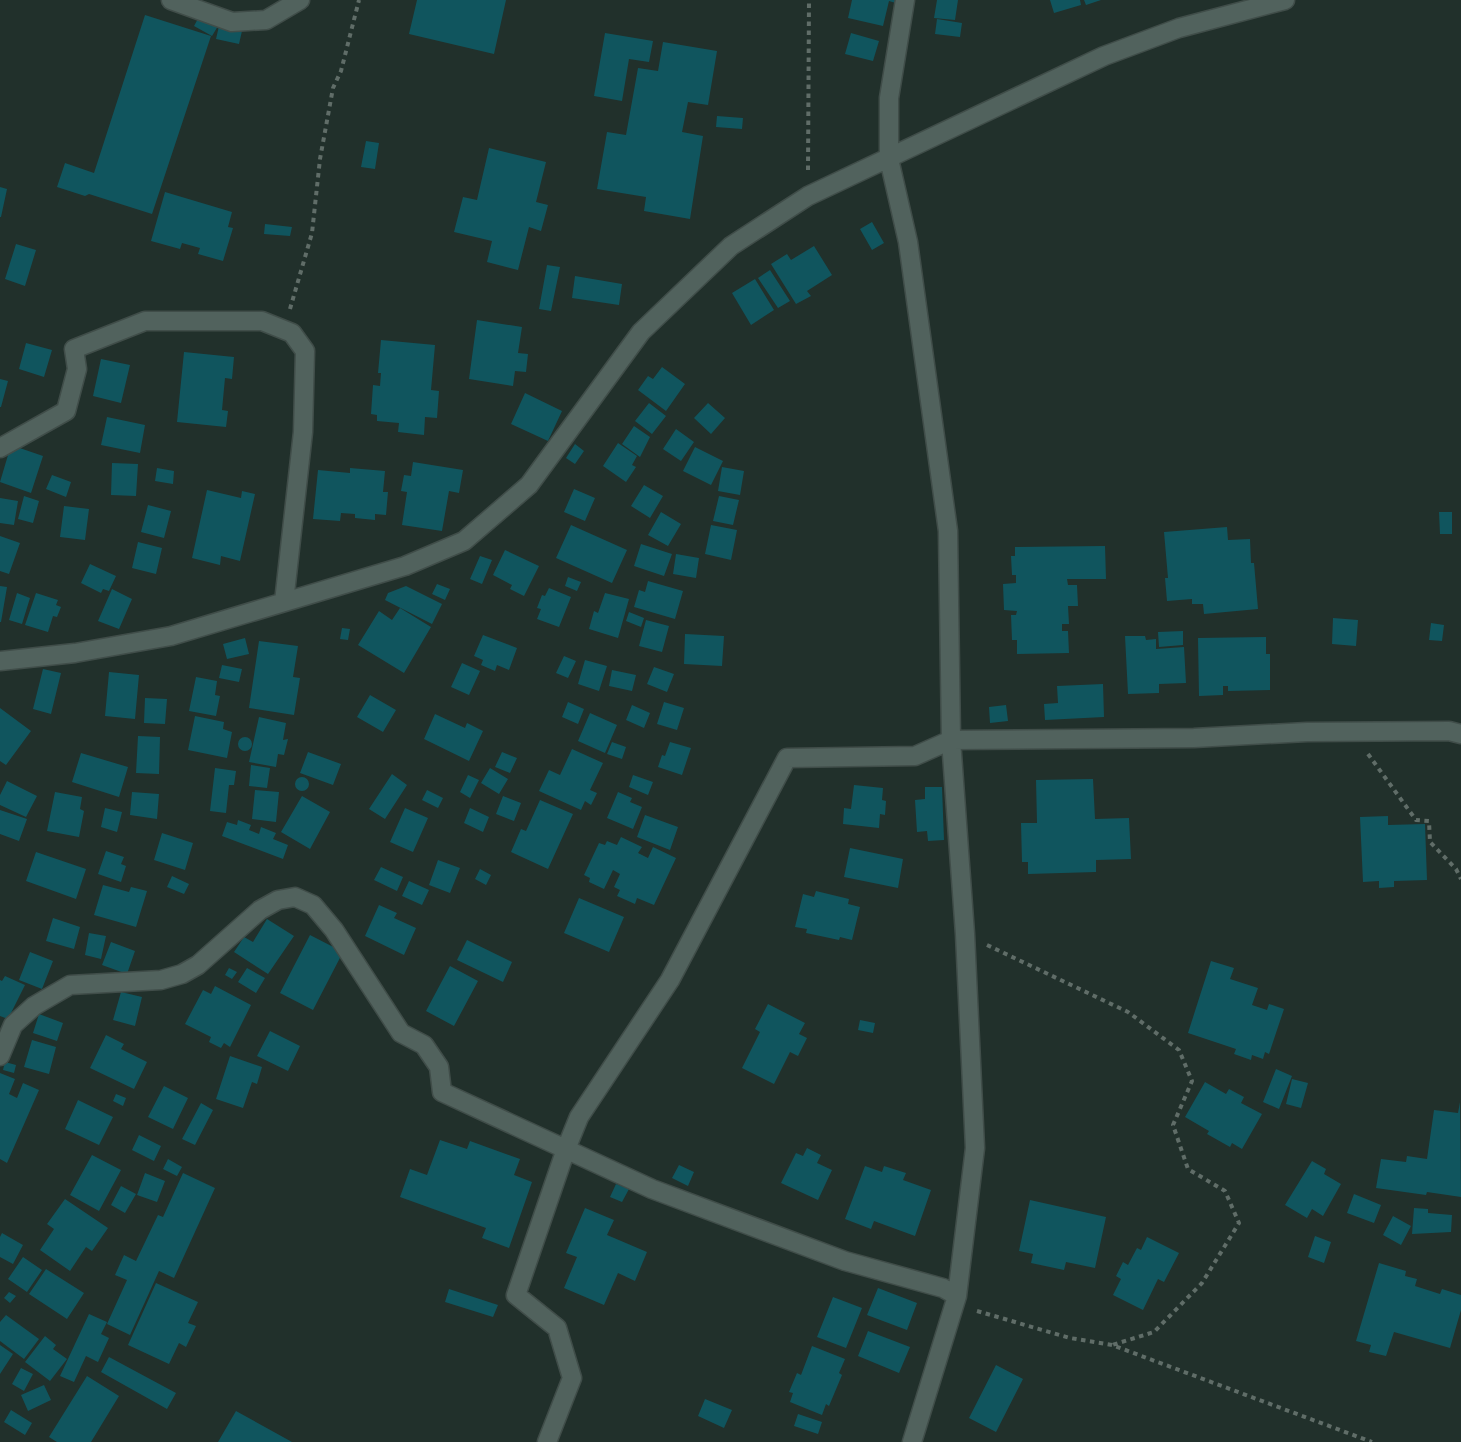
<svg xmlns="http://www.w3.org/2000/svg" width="1461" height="1442" font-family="'Fira Sans Condensed',sans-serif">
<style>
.building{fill:#10555e}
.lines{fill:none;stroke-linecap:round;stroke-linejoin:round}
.minor-casing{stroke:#404d49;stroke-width:21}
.path{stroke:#606d68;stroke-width:4;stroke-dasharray:4.5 4.5;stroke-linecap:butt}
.minor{stroke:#51625d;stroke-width:18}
</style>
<rect width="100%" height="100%" fill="#21302b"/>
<!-- building -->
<path class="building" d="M417,0H506L494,54L409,34Z
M852,0H899V4L889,1L883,26L848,18Z
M937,0H958L955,20L934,18Z
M1050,0H1080L1081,5L1054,13Z
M1084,0H1101L1086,5Z
M145,15L211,36L152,214L89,194L85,196L57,187L65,163L94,173Z
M200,15L218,26L212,36L194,26Z
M937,19L962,23L960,37L935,34Z
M219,26L242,31L239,44L216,39Z
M605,33L653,41L649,62L629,59L622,101L594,96Z
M851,33L879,41L873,61L845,54Z
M663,42L717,51L708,105L688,102L682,132L703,136L690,219L644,211L646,197L597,189L607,132L626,135L638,68L658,71Z
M717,116L743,118L742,129L716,127Z
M366,141L379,143L375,169L361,167Z
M489,148L546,162L536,202L548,205L541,231L529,227L518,270L487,262L492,241L454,232L463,197L477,200Z
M0,187L7,189L1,217H0Z
M165,192L232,212L228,227L233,228L223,261L198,254L200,248L182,243L180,249L151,241Z
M872,222L884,243L872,250L860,229Z
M265,224L292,227L290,236L264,234Z
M16,244L36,250L25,286L5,279Z
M814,246L832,275L807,291L811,296L796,304L771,264L787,254L791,260Z
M547,265L560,267L551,311L539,309Z
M770,270L790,301L778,308L758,278Z
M575,276L622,284L619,305L572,298Z
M755,279L774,310L751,325L732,293Z
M477,320L522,327L518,353L528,354L526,372L515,371L513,386L469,379Z
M381,340L435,345L431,390L439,391L437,418L425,417L424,435L398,432L399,423L377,421V415L371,414L373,385L380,386L381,373H378Z
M26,343L52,350L44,377L19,369Z
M184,352L234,357L232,379L225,378L222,410L228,411L226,427L177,422Z
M101,359L130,365L121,403L93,396Z
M662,367L685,384L666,411L638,390L648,376L653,379Z
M0,379L8,381L1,407H0Z
M525,393L562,411L548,441L511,424Z
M649,403L666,416L652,434L635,421Z
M708,403L725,418L711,434L694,418Z
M107,417L145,425L140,453L101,445Z
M634,426L650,437L640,457L622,444Z
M676,429L694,442L681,461L663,449Z
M618,443L637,456L632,465L636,467L626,482L603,466Z
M575,444L584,451L575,464L566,458Z
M11,445L43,456L31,493L0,482Z
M695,447L723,461L711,485L683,471Z
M413,462L463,470L459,493L449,491L442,531L402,525L407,492L401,491L404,475L411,476Z
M112,463L138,464L136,496L111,495Z
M722,467L744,471L740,495L718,491Z
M157,468L174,471L173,484L155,481Z
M350,468L385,471L383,492H388L386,515L375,514V520L355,518V514L341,513L340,521L313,519L318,470L350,473Z
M52,475L71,482L66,497L46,489Z
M644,485L663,496L650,518L631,506Z
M574,489L595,498L585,521L564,512Z
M207,490L241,498L242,491L255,494L240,561L221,556L220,565L192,558Z
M24,496L39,501L33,523L18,519Z
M719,496L739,500L733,525L713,521Z
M0,498L18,501L14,525L0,523Z
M148,505L171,511L164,538L141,532Z
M64,506L89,509L85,540L60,537Z
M661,512L681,524L668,546L648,535Z
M1439,512H1452V534H1440Z
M571,525L627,550L612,583L556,558Z
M711,525L737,530L731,560L705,554Z
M1227,527L1228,540L1250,539L1251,563H1254L1258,609L1204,614L1203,604H1192V599L1167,601L1165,578H1168L1164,532Z
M0,536L20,543L9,574L0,571Z
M138,542L162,548L156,574L132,568Z
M641,544L672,554L664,576L634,566Z
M1105,546L1106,579H1067L1068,585H1077L1078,606H1068L1069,624H1062V631H1068L1069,653L1017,654V640H1012L1011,615H1016L1017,611L1004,610L1003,584L1016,583V575H1012L1011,556H1015V547Z
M505,550L539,566L524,596L510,589L512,585L493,575Z
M676,554L699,558L696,578L673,574Z
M480,556L492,560L482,584L470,579Z
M90,564L116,576L109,591L103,589L101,593L81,583Z
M568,577L581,582L577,591L565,586Z
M648,581L683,591L675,619L634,607L639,590L645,592Z
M437,584L450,589L445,600L432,594Z
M0,586L7,587L1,622H0Z
M406,586L442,604L432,624L385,600L388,593Z
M549,588L571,597L559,627L537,619L541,609L537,608L542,595L545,596Z
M112,589L132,599L119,629L98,621Z
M17,593L30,598L22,624L9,620Z
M36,593L58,600L56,605L61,607L57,617L53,616L48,632L25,625Z
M605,593L629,599L618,638L589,629L594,611L598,613Z
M400,608L431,627L404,673L358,645L379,611L392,620Z
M629,612L644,618L641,627L626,621Z
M1333,618L1358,620L1356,646L1332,644Z
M646,620L669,626L662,652L639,646Z
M1431,623L1444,625L1442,641L1429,640Z
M342,628L350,629L348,640L340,639Z
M1183,631V645L1159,647L1158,632Z
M685,634L724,636L722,666L684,664Z
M483,635L517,648L509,670L497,665L495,671L481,665L483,660L474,656Z
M1125,636H1145L1146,640L1156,639V649L1184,647L1186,683L1159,684V693L1128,694Z
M1266,637V654H1270V690L1228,691V686H1223V695L1199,696L1198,638Z
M245,638L249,654L227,659L223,644Z
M259,641L298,646L293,677L300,678L294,715L249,708Z
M564,656L576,661L568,678L556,673Z
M585,660L607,666L599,691L578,684Z
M462,663L480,671L469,695L451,687Z
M222,665L242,669L239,682L219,678Z
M654,667L674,674L667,692L647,684Z
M43,669L61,673L51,714L33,709Z
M612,670L636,675L632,691L609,686Z
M109,672L139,675L135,719L105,716Z
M196,677L217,681L215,695L220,696L216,716L189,711Z
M1103,684L1104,717L1045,720L1044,704L1058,703L1057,686Z
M370,695L396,710L383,732L357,717Z
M145,698L167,699L165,724L144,723Z
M568,702L584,709L578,724L562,717Z
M664,702L684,708L677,730L657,724Z
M632,705L650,713L644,728L626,720Z
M1006,705L1008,721L990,723L989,707Z
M0,708L31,731L6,765L0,761Z
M590,713L617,725L605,753L578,741Z
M435,714L465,728L467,723L483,731L469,761L424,739Z
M195,716L224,722L223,729L232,732L227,758L188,750Z
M259,717L286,723L283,740L288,739L284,755L278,754L276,767L249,762Z
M138,736L160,737L159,774L136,773Z
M238 744a7 7 0 1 1 14 0a7 7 0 1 1-14 0Z
M612,742L626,747L622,759L607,754Z
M670,742L691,748L682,775L658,767L662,755L665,756Z
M572,749L603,763L590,790L597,793L591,805L585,801L581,810L539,791L549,770L560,775Z
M308,752L341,764L333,785L300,773Z
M502,752L517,758L510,773L495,767Z
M81,753L128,767L119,797L72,782Z
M251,765L270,768L267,788L249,786Z
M215,768L236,771L234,785H229L226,813L210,811Z
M490,768L508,779L499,794L481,783Z
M392,774L407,785L385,819L369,809Z
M468,775L479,780L470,798L460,792Z
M633,775L653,782L648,795L629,787Z
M295 784a7 7 0 1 1 14 0a7 7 0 1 1-14 0Z
M1093,779L1095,819L1129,818L1131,859L1096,860V872L1028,874V862H1022L1021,823H1037L1036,780Z
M7,781L37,796L26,817L0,805V795Z
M854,785L883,788L882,800L886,801L885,815L880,814L879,828L843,824L844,808L851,809Z
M925,787H942L944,840L928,841L927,831L917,832L915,800L925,799Z
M255,790L279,792L276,822L252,819Z
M427,790L443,798L438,808L422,800Z
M55,792L82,797L80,809L84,811L79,837L47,831Z
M132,792L159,794L157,819L130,815Z
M618,792L632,798L630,802L642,807L633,829L607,818Z
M302,796L330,812L310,849L281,832Z
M503,796L521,803L514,821L496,814Z
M540,800L573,814L548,869L511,852L521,829L526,831Z
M105,808L122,812L117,832L101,827Z
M405,808L428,818L413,852L390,842Z
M470,808L489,817L483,832L464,823Z
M0,810L27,819L19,841L0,834Z
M645,815L678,827L670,850L637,837Z
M1388,816V825L1425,824L1427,880L1394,881V887L1379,888V881L1363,882L1360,817Z
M238,820L251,825L249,830L259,834L261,827L276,833L273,839L288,845L283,859L222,836L227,822L237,825Z
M162,833L193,843L185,870L154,860Z
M621,837L642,847L638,853L648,858L653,847L676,858L654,905L637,898L635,904L617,896L620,890L614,887L620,874L613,870L604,889L589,882L590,878L584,875L599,843L605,845L607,841L617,845Z
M850,848L903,859L898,888L844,877Z
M106,851L124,857L121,864L126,866L121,882L98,874Z
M36,852L86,869L76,899L26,881Z
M438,860L460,868L450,893L429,885Z
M381,867L403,877L397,891L374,880Z
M480,869L491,875L486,885L475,879Z
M172,876L189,884L184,894L167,887Z
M409,881L429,890L422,905L402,896Z
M103,885L129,892L131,887L147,891L136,927L94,915Z
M816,891L849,899L848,904L860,907L852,940L840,937L839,940L806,933L807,929L795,927L803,894L814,897Z
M579,898L624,917L609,952L564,933Z
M379,905L397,913L394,918L416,928L404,955L365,936Z
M53,918L80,927L74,949L46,941Z
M267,919L294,936L268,974L234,952L244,937L253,942Z
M89,933L106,936L101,959L85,955Z
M310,935L343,952L313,1010L280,993Z
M467,940L512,962L503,982L457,960Z
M111,942L135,951L127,974L102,965Z
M30,952L53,961L42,989L19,980Z
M1211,961L1234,968L1230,979L1258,988L1252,1005L1267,1010L1269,1004L1284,1009L1269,1054L1265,1052L1263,1059L1252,1055L1251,1060L1234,1054L1236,1049L1188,1033Z
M450,966L478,981L454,1026L426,1011Z
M229,968L237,972L232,979L225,975Z
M247,968L265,978L256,993L238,982Z
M5,976L25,985L8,1019L0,1016V980L2,981Z
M215,986L251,1005L230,1047L224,1043L221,1048L209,1042L211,1037L185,1024L203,990L211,994Z
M121,992L142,997L135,1026L113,1020Z
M768,1004L805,1023L799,1034L807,1038L798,1056L790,1052L774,1084L742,1068L760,1032L755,1029Z
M39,1014L63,1023L57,1041L33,1033Z
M860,1020L875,1023L873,1033L858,1030Z
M270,1031L300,1046L288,1071L257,1056Z
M106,1035L124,1044L121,1049L147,1062L134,1089L90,1068Z
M32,1040L56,1047L49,1074L24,1067Z
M230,1056L262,1067L257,1084L252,1082L243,1108L216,1099Z
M5,1062L16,1065L14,1073L3,1070Z
M1276,1069L1292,1076L1279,1109L1263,1102Z
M0,1073L15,1079L9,1094L17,1098L23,1083L39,1090L7,1163L0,1159Z
M1292,1079L1308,1083L1301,1108L1286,1104Z
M1205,1082L1226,1094L1229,1089L1244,1097L1241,1103L1262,1114L1242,1149L1232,1143L1230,1147L1207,1134L1209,1131L1185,1117Z
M164,1086L188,1098L173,1129L148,1117Z
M116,1094L126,1098L123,1106L113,1101Z
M78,1100L113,1117L99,1145L65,1129Z
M1460,1102L1461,1197L1427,1192L1426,1195L1376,1188L1381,1159L1406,1162L1407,1156L1427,1159L1434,1110L1458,1113Z
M201,1103L213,1110L195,1145L182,1139Z
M139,1135L161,1146L154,1161L132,1150Z
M440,1140L467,1149L470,1141L520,1159L514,1175L532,1182L509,1248L482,1238L486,1228L400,1197L410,1169L427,1175Z
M807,1148L821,1155L817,1163L832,1170L818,1200L781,1183L796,1153L803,1156Z
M92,1155L121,1170L99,1211L70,1195Z
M168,1159L182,1167L177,1176L163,1169Z
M1312,1161L1326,1169L1324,1174L1341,1184L1323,1216L1312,1209L1307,1218L1285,1205Z
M679,1165L694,1172L688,1186L672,1178Z
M865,1166L882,1172L884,1166L906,1173L903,1180L931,1190L915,1236L874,1221L871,1229L845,1219Z
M145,1173L165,1181L157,1202L137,1195Z
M183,1173L215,1188L174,1278L159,1271L130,1335L107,1324L127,1280L115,1275L124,1255L136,1261L158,1215L163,1217Z
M616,1184L629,1189L622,1202L610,1197Z
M121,1186L136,1194L125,1213L111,1205Z
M1354,1194L1381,1205L1374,1223L1347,1213Z
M65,1199L108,1228L92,1251L86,1247L70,1271L40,1250L54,1229L47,1224Z
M1030,1200L1106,1217L1095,1268L1066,1262L1064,1270L1031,1263L1033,1254L1019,1251Z
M585,1208L614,1220L607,1235L647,1252L635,1281L618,1273L604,1305L564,1288L577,1257L566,1253Z
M1414,1208L1428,1209V1213L1452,1215L1451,1232L1412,1234Z
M1393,1216L1411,1226L1401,1245L1383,1235Z
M2,1233L23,1245L13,1264L0,1257V1237Z
M1315,1236L1331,1242L1324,1263L1308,1257Z
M1147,1237L1179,1253L1164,1282L1158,1279L1143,1310L1113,1295L1121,1279L1116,1276L1123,1262L1128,1265L1137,1248L1141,1250Z
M23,1257L42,1270L27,1292L8,1279Z
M1379,1263L1406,1271L1405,1276L1417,1279L1415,1286L1440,1294L1442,1289L1461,1295V1310L1450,1348L1394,1332L1386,1356L1369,1352L1371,1345L1356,1341Z
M46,1269L84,1293L67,1319L29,1294Z
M156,1283L198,1302L188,1323L196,1326L186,1347L179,1343L169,1364L128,1345Z
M878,1288L917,1303L907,1330L867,1315Z
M449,1289L498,1305L493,1317L445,1302Z
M9,1292L16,1296L10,1303L4,1298Z
M833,1297L862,1308L846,1348L817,1337Z
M89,1314L107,1322L101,1334L109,1338L98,1362L86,1356L74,1382L60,1376Z
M6,1315L39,1339L24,1359L0,1341V1322Z
M868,1331L910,1347L899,1373L858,1356Z
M45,1336L56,1345L53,1349L67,1359L50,1381L25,1362Z
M0,1345L13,1354L0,1374Z
M812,1346L845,1359L839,1373L842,1375L829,1406L826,1404L822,1415L790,1402L793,1393L789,1392L797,1373L801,1375Z
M109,1357L176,1393L167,1409L101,1372Z
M996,1365L1023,1379L996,1432L969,1418Z
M21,1368L33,1374L24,1391L12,1384Z
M87,1376L119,1396L91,1442H57L49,1437Z
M44,1385L51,1400L28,1411L21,1395Z
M705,1399L732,1410L724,1428L698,1416Z
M11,1410L32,1423L25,1435L4,1422Z
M236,1411L292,1442H218Z
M798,1414L822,1422L818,1434L794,1426Z"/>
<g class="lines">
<!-- minor casing -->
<g class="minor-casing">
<path id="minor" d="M171,0L232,22L266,20L300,0
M905,0L889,98V159L908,242L948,531L951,740L965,934L975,1148L957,1296L912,1442
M0,448L66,411L77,369L74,349L145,321H262L292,333L305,351L303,432L284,602
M0,661L75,653L171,636L405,566L464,541L529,485L641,332L731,246L808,196L1104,56L1179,28L1285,0
M0,1056L13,1025L34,1006L70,985L161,980L182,974L198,965L260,910L278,900L295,897L313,905L334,930L401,1033L424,1045L439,1067L442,1092L652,1189L845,1261L943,1288L957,1296
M547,1442L572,1378L557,1328L516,1295L566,1149L579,1117L670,980L787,758L915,756L951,740L1194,738L1307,732L1449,731L1461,734"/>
</g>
<!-- path -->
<path class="path" d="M808,170L809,0
M290,309L312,233L320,159L333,88L341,71L359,0
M1368,754L1416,820L1429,821L1430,842L1456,869L1461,879
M987,945L1128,1012L1179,1050L1192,1081L1173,1125L1188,1169L1225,1191L1239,1223L1202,1283L1154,1332L1112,1345
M977,1311L1070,1338L1112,1345L1372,1442"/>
<!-- minor -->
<use href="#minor" class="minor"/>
</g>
</svg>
